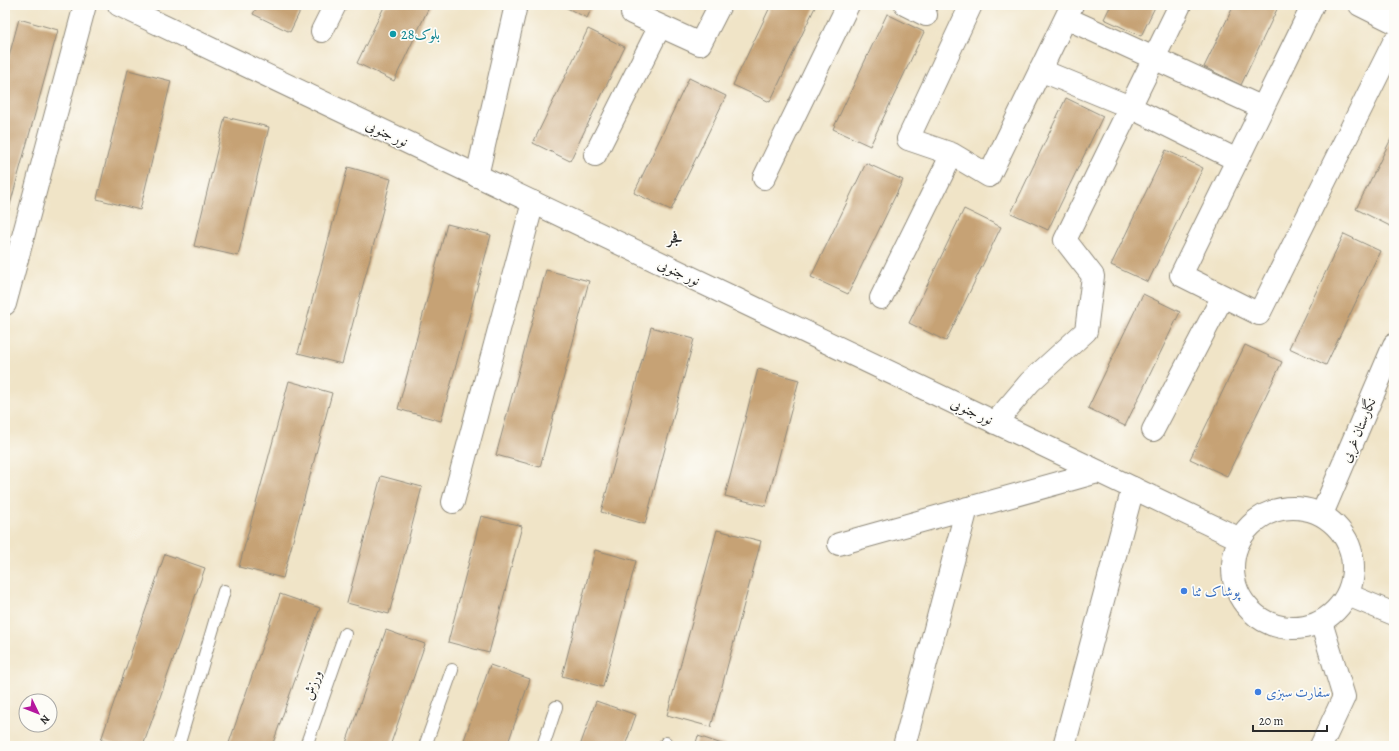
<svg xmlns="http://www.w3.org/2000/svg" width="1399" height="751" font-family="Alegreya,Amiri,serif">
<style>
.building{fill:#c6a274}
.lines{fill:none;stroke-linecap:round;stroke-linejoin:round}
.service-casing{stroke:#8e8879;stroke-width:14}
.minor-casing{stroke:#8e8879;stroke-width:24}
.tertiary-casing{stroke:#8e8879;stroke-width:24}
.secondary-casing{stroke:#8e8879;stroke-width:24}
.service{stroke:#fff;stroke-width:12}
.minor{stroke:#fff;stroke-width:22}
.tertiary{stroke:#fff;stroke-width:22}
.secondary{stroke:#fff;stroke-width:22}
.culture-dot{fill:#0f9aa8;stroke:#fdfcf7;stroke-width:1.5}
.shop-dot{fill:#3f7fe0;stroke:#fdfcf7;stroke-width:1.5}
.labels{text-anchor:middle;stroke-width:3.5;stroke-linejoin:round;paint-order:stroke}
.culture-label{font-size:14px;fill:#0d838f;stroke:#fdfcf7;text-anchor:start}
.street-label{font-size:14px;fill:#2b2b2b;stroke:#fdfcf7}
.shop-label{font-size:14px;fill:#366cbe;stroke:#fdfcf7;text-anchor:start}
.neighbourhood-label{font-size:15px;font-weight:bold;fill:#2b2b2b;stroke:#fdfcf7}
</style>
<rect width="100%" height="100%" fill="#fdfcf7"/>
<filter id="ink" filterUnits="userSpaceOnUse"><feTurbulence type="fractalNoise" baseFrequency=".025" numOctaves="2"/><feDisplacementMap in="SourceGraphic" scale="8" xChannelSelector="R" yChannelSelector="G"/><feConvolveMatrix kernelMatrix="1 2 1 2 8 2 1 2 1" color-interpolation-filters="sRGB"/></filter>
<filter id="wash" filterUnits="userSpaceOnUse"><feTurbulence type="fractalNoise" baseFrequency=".012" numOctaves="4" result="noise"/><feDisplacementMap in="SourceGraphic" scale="16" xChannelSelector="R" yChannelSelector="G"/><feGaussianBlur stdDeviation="0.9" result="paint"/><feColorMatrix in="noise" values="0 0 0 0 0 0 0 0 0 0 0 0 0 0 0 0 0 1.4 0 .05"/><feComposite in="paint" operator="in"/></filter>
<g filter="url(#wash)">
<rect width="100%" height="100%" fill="#f0e4c7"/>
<g id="blocks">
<!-- building -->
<path class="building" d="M258,5H303L290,32L253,14Z
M385,5H430L394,81L357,63Z
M561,5H593L587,18Z
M771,5H816L770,102L733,85Z
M1111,5H1156L1141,36L1104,19Z
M1234,5H1279L1241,85L1204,67Z
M887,14L924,32L870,146L833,129Z
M19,19L58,30L5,223V71Z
M588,29L625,47L570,161L533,143Z
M128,70L171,81L140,210L97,199Z
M689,78L726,96L671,210L634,193Z
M1066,98L1103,116L1048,230L1011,213Z
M225,117L269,127L238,256L194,246Z
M1394,133V224L1392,227L1356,209Z
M1166,150L1203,168L1148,282L1111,265Z
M866,163L903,180L848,294L811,277Z
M348,167L391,179L342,364L298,353Z
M964,209L1001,227L946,341L909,323Z
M447,224L491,235L441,421L398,409Z
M1344,234L1380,251L1326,365L1289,348Z
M546,270L589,281L540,467L496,455Z
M1143,294L1180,312L1125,426L1088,408Z
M651,327L694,339L645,524L601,512Z
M1245,345L1282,362L1227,476L1190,459Z
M758,369L799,380L766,506L725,496Z
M289,381L332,393L283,578L239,567Z
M381,476L422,487L389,614L347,603Z
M481,516L522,526L489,653L448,642Z
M717,530L761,541L711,727L667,715Z
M595,550L636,561L603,687L562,676Z
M165,554L205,568L143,746H120L101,740Z
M280,594L320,608L272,746H228Z
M386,630L425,644L390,746H345Z
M490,665L530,679L507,746H462Z
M596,701L636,715L625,746H580Z
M698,736L728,746H695Z"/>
</g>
</g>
<g filter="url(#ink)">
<use href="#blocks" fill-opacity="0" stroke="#8e8879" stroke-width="1"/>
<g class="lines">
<!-- service casing -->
<g class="service-casing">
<path id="service" d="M178,746L224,591
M306,746L345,634
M425,746L452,670
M543,746L556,707
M664,746L666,743"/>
</g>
<!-- minor casing -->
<g class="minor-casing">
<path id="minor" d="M636,5L632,13L700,44L720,5
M906,5L926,15
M971,5L908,139L952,154L989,176L1072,5
M1313,5L1181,275L1259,314L1394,42
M1360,5L1394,22
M1066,18L1263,108
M322,31L335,5
M1040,70L1130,107L1237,160
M595,155L660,26
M477,176L516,5
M764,178L848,5
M881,298L952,154
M5,304L85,5
M995,423L1030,382L1086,331L1093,276L1065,240L1180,5
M1153,430L1223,296
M453,502L533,202
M839,544L1098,472
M904,746L967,508
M1064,746L1133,488
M1321,746L1344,697L1321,622"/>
</g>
<!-- tertiary casing -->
<g class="tertiary-casing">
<path id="tertiary" d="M1322,514L1394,345"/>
</g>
<!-- secondary casing -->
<g class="secondary-casing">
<path id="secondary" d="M119,5L1240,539
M1233 568a60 60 0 1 1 120 0a60 60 0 1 1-120 0Z
M1348,595L1394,614"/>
</g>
<!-- service -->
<use href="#service" class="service"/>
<!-- minor -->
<use href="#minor" class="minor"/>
<!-- tertiary -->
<use href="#tertiary" class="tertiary"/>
<!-- secondary -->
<use href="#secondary" class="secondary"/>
</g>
</g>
<!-- markers -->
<circle class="culture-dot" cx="393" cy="34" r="4"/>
<g class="shop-dot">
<circle cx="1184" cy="591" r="4"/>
<circle cx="1258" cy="692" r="4"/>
</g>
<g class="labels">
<!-- culture labels -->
<g class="culture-label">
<text x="401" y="39">بلوک28</text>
</g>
<!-- street labels -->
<g class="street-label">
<text transform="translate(387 133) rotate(25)" y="5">نور جنوبی</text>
<text transform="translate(679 272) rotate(25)" y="5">نور جنوبی</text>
<text transform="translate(972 411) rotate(25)" y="5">نور جنوبی</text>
<text transform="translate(1358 430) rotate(-67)" y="5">نگارستان غربی</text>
<text transform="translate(312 685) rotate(-71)" y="5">ورزش</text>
</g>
<!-- shop labels -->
<g class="shop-label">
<text x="1192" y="596">پوشاک ثنا</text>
<text x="1266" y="697">سفارت سبزی</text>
</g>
<!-- neighbourhood labels -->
<g class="neighbourhood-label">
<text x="675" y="243">فجر</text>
</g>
</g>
<!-- margin -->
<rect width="1399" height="751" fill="none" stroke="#fdfcf7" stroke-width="20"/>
<!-- north arrow -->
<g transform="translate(38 713) rotate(133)"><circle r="19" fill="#fdfcf7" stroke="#a9a8a5"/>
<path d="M0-3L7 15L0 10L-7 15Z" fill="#b5179e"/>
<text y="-6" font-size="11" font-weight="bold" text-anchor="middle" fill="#2b2b2b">N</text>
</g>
<!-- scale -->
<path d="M1253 725v6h74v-6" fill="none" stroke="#2b2b2b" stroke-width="2"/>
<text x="1259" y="725" font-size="12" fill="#2b2b2b" stroke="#fdfcf7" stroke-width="3" paint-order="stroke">20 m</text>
</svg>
